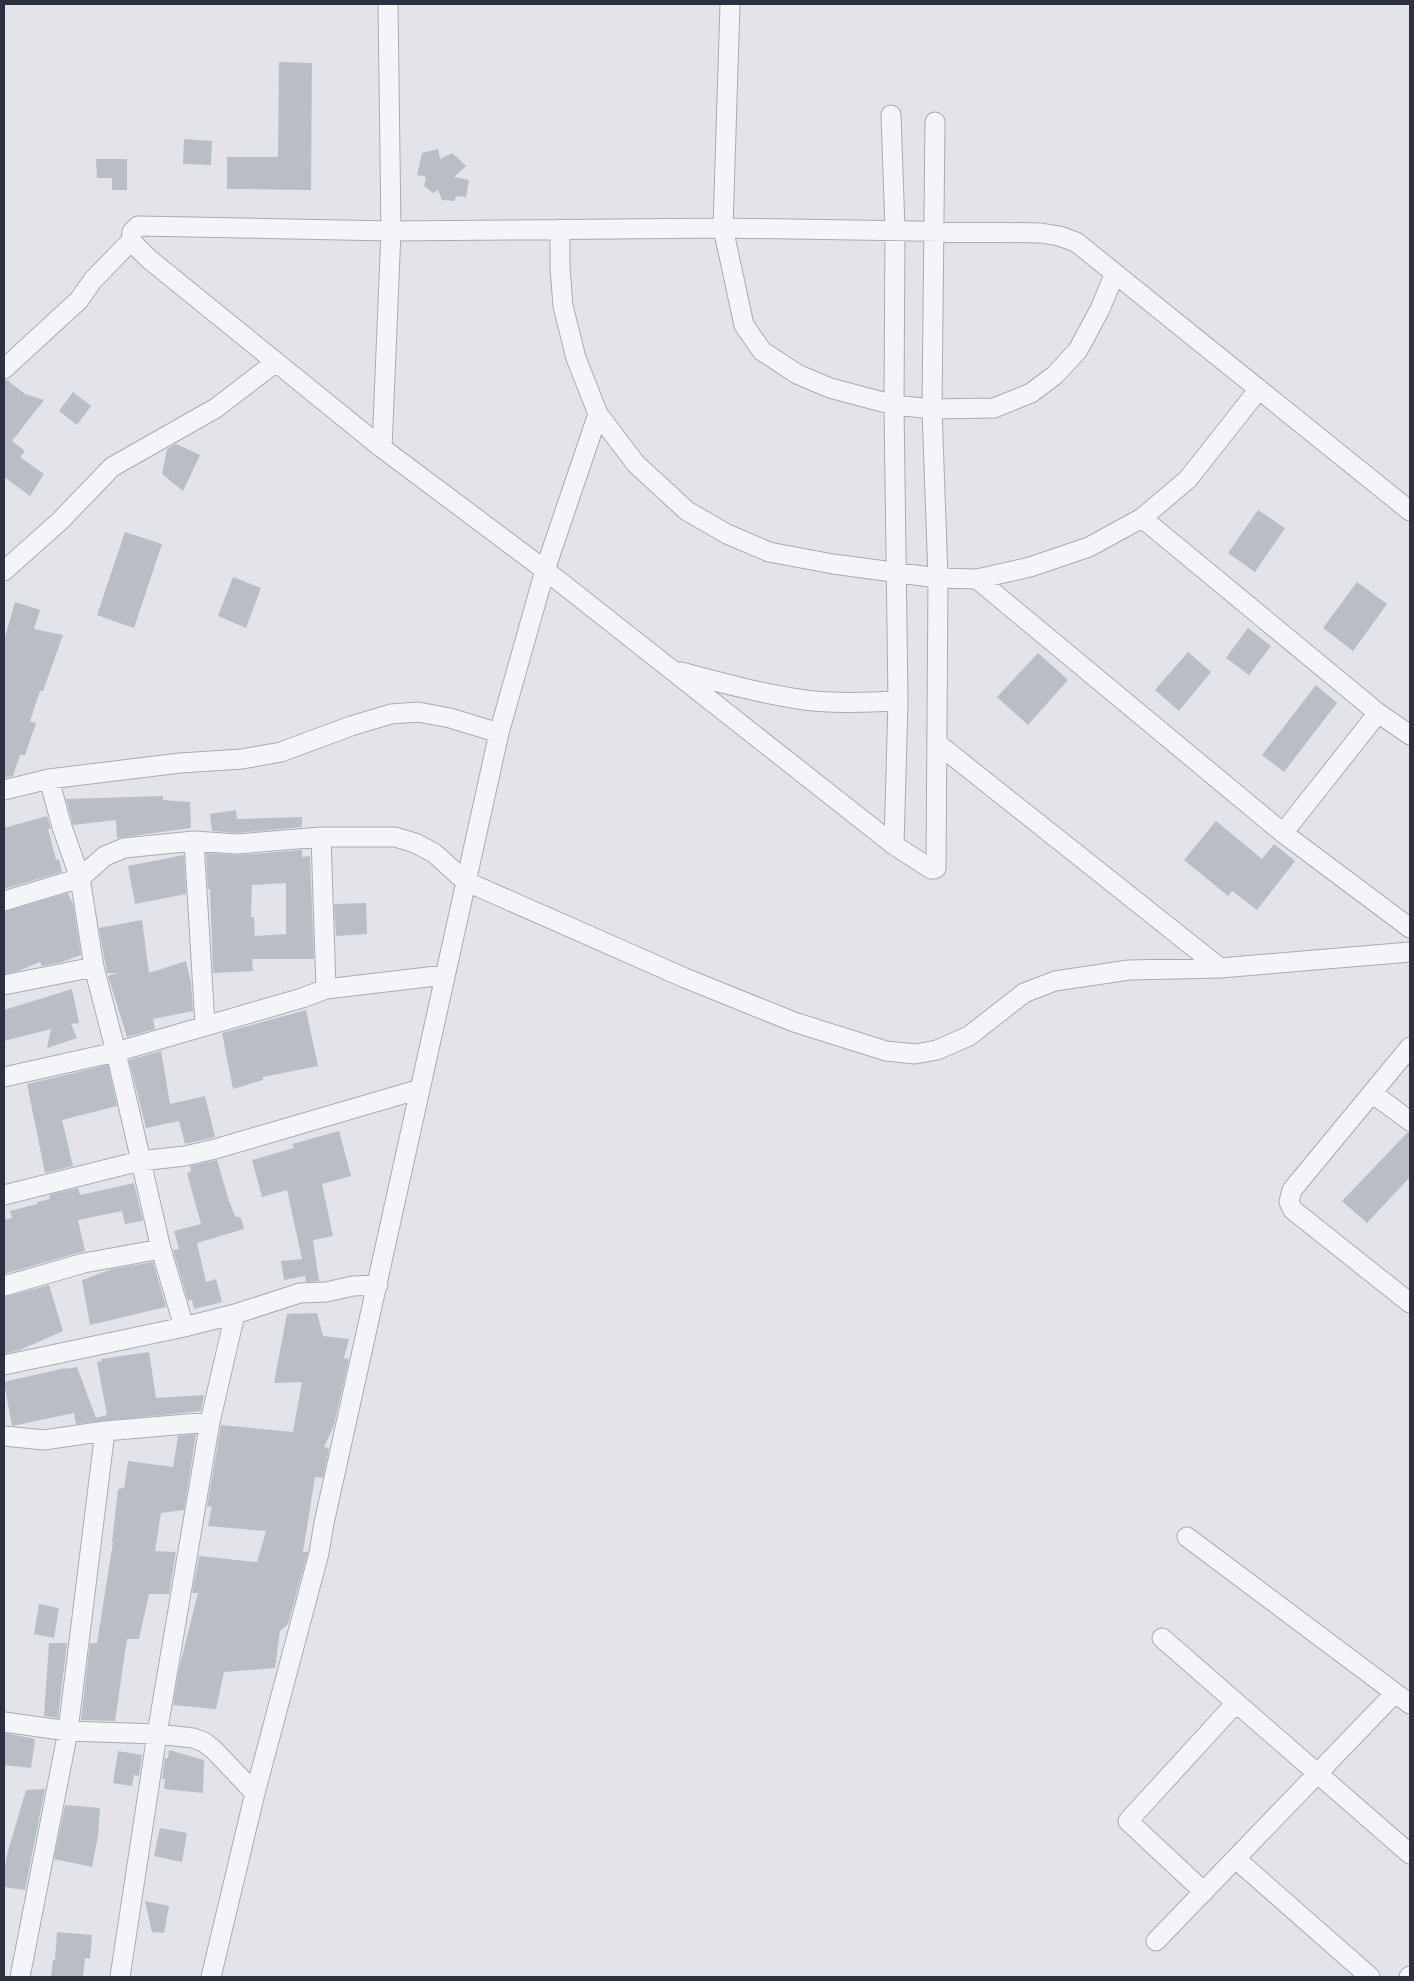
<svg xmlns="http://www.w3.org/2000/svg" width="1414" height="1981" font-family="Cabin,sans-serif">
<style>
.building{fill:#b9bdc6;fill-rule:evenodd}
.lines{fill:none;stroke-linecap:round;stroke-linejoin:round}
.minor-casing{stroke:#a7abb3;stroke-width:21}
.minor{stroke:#f4f5f8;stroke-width:19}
</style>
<rect width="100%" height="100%" fill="#e2e4e9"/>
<!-- building -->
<path class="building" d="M279,62L312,63L311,190L227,189V157H278Z
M184,139L212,141L211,165L183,164Z
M438,149L440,159L452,153L466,166L454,177L469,180L466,197L457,196L454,201L442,200L438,190L433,193L424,186L426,177L417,175L422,153Z
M96,159H127V190H112V178H97Z
M4,380H7L25,394L44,400L12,441L25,451L20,457L44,474L30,496L4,477Z
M73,392L91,406L77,425L59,411Z
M176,444L200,455L183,491L162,474L167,449Z
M1258,510L1285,528L1255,572L1228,553Z
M125,532L162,544L134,628L97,615Z
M233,577L261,588L246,628L218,616Z
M1357,582L1387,604L1353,651L1323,628Z
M15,602L40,610L34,629L63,635L43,691H40L30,721L36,723L25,755H20L13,776L4,778V641Z
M1248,628L1271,646L1249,675L1226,658Z
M1188,652L1211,672L1179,711L1155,690Z
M1038,653L1068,680L1028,725L997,697Z
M1316,685L1337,703L1284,772L1262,755Z
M163,796V800L190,802L191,828L117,838L116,820L73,825L66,799Z
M236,810L237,819L302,817V827L237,833L212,831L210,814Z
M47,816L51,829H48L56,860L59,859L62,872L4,889V828Z
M1216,821L1262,859L1274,844L1295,861L1257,910L1232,891L1228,896L1184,860Z
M302,850V857L310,856L314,959H252L253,971L213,973L210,889H208L206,853L238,855ZM286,883V934L255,936L254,917H251L252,885Z
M184,855L186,894L135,904L128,866Z
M68,893L73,904L81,955L62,962L42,966L40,962L18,971L4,974V912Z
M366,903L367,934L336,936L334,904Z
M142,920L149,973L186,961L191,983L193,1011L153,1019L155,1029L127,1037L108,976L117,973H107L99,928Z
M72,989L79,1023L71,1024L77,1038L47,1048L51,1029L4,1041V1010Z
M306,1010L318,1066L263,1077V1080L233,1089L222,1033Z
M161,1051L170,1104L205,1096L215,1137L185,1144L179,1121L146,1128L129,1060Z
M108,1065L117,1106L62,1120L73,1166L45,1173L27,1084Z
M339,1131L351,1176L322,1184L333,1236L313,1240L319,1281L306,1282L305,1276L284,1280L281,1261L302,1259L287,1190L262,1197L252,1160L294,1148L292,1144Z
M1408,1132H1410V1177L1367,1223L1342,1201Z
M217,1160L229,1201L235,1216L241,1218L244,1229L197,1243L206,1282L216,1279L222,1302L194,1309L192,1300L188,1301L173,1250L179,1249L174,1231L201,1224L187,1173L191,1171L190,1166Z
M134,1183L143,1221L125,1224L122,1211L78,1220L85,1251L4,1274V1220L12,1218L10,1211L37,1204V1202L50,1199L49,1195L78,1188L80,1195Z
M153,1262L166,1307L90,1325L82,1280L112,1269Z
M49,1285L63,1331L20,1350L4,1354V1297Z
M317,1313L323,1336L349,1339L344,1358L349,1359L334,1425L324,1447L329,1448L323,1478L315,1477L303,1552H308L288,1624L280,1631L275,1668L224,1672L216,1709L173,1705L179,1669L198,1593H192L199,1556L257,1562L266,1531L208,1526L212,1506L207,1507L221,1425L293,1432L302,1382L274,1383L287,1314Z
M149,1352L156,1398L204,1395L201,1411L76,1424L74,1413L12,1426L4,1382L65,1368V1369L77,1367L96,1418L107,1415L97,1362L102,1361L101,1359Z
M196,1434L184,1510L161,1513L155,1551L176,1552L169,1594H149L139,1639H127L115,1721L81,1720L90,1643H97L113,1542H112L118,1489L124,1488L128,1461L173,1467L178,1436Z
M39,1604L59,1608L54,1638L34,1634Z
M49,1643H67L58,1718L44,1716Z
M5,1733L35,1739L31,1768L4,1765Z
M169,1750L204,1760L203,1793L164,1789L165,1779H162L165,1758H168Z
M118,1751L142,1755L139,1776L134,1775L132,1786L113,1783Z
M45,1789L25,1890L4,1887V1871L8,1851L26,1790Z
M65,1805L100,1808L98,1836L92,1867L54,1859Z
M160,1828L187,1833L182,1862L154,1856Z
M145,1901L169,1906L164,1933L152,1932Z
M57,1932L92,1935L90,1959L85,1958L83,1977H51L53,1960H55Z"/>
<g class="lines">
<!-- minor casing -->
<g class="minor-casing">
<path id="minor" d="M730,4L723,228L744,325L762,351L797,374L830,388L894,405L932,409L994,408L1031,393L1055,375L1078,350L1100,309L1115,273
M891,115L895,229L894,405L898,701L894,845
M560,229V268L563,306L576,358L598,414L636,464L687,511L727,534L769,552L833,564L938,578L977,579L1030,567L1089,547L1142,518L1188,479L1259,389
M131,241L149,259L382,448L545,570L894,845L931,869H934L936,868L938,578L932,409L935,122
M4,369L79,300L93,280L131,241L132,232L138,226L391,231L723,228L1041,233L1059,236L1076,242L1410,511
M382,448L391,231L388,4
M1142,518L1378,713L1410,735
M4,571L60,521L112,467L216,408L276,362
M977,579L1283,833L1410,928
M681,672C722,683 763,694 805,700C836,704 867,702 898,701
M938,744L1220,968
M4,790L49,779
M1283,833L1378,713
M321,837L326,989
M194,841L205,1025
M4,901L80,878L105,856L124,848L194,841L237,844L321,837H395L415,843L434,853L465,881L685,978L794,1022L886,1051L915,1054L937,1050L969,1036L1024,993L1055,981L1129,970L1220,968L1410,952
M4,985L94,967
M1410,1047L1292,1190L1289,1202L1293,1210L1410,1303
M4,1077L116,1052L302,998L326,989L445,975
M1372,1093L1410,1121
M4,1195L140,1161L185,1156L215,1149L420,1089
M4,1286L84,1263L161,1249
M184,1327L161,1249L116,1052L94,967L80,878L62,827L49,779L180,763L242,759L281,752L351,726L391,714L418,712L450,718L499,733
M4,1365L184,1327L235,1314L300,1293L326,1292L353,1286L378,1285
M4,1436L44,1440L105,1431L210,1422
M1187,1537L1410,1704
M1162,1638L1410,1854
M4,1722L68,1731L157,1734L193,1738L204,1742L214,1750L255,1793
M1236,1859L1370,1977
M1204,1892L1128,1821L1236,1703
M1156,1941L1395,1693
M20,1977L68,1731L105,1431
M120,1977L157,1734L210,1422L235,1314
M211,1977L255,1793L319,1553L324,1523L499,733L545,570L598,414
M1409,1977L1410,1976"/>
</g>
<!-- minor -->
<use href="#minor" class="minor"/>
</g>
<!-- border -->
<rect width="1414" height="1981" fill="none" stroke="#2b3140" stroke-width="10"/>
</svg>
